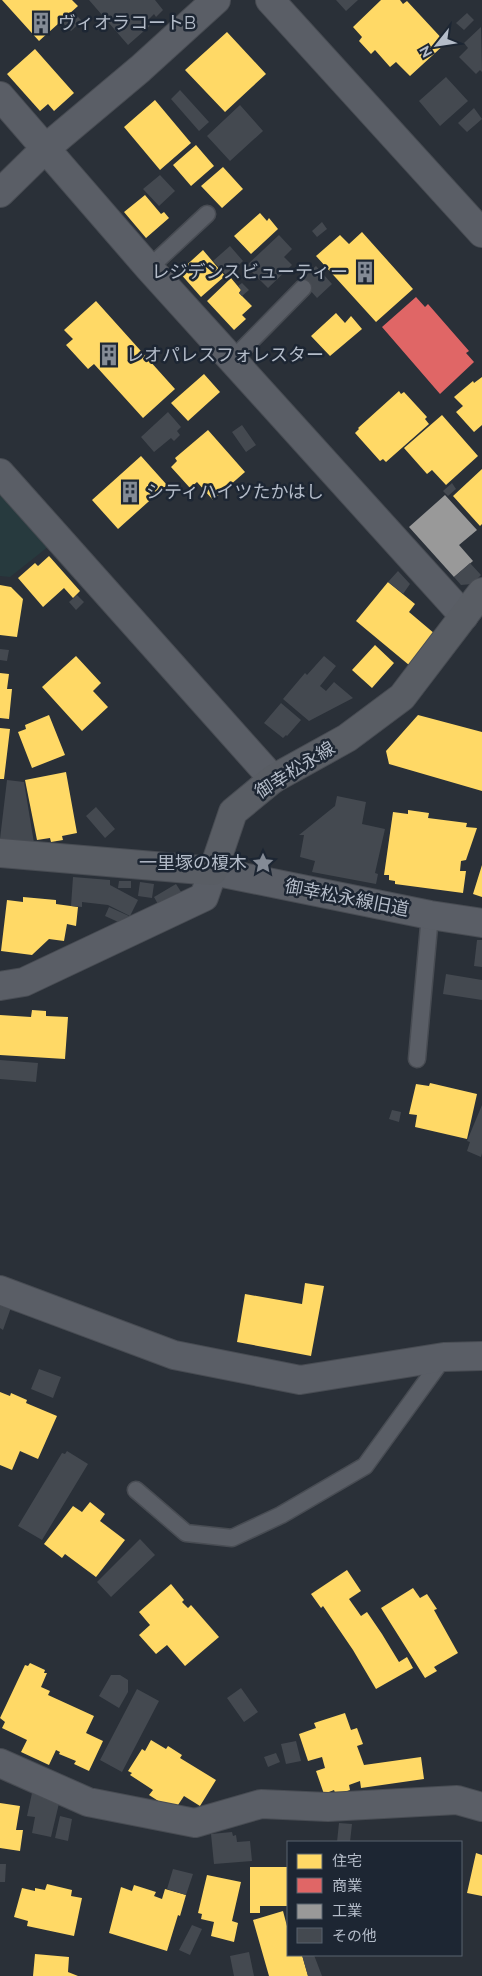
<svg xmlns="http://www.w3.org/2000/svg" width="482" height="1976" font-family="Raleway,'Noto Sans JP',sans-serif">
<style>
.green{fill:#273a3e}
.homes{fill:#ffd966}
.shops{fill:#e06666}
.industry{fill:#999}
.building{fill:#444950}
.lines{fill:none;stroke-linecap:round;stroke-linejoin:round}
.service-casing{stroke:#484c53;stroke-width:19}
.minor-casing{stroke:#484c53;stroke-width:30}
.tertiary-casing{stroke:#484c53;stroke-width:30}
.secondary-casing{stroke:#484c53;stroke-width:30}
.service{stroke:#5a5e66;stroke-width:16}
.minor{stroke:#5a5e66;stroke-width:28}
.tertiary{stroke:#5a5e66;stroke-width:28}
.secondary{stroke:#595d64;stroke-width:28}
.labels{text-anchor:middle;stroke-width:5;stroke-linejoin:round;paint-order:stroke}
.poi-label{font-size:18px;fill:#b4bcc9;stroke:#1d2633;text-anchor:start}
.street-label{font-size:18px;fill:#b4bcc9;stroke:#1d2633}
</style>
<rect width="100%" height="100%" fill="#2a3038"/>
<!-- green -->
<path class="green" d="M0,490L49,546L10,577L0,576Z"/>
<!-- homes -->
<path class="homes" d="M2,0H72L78,6L39,41Z
M381,0H400L403,4L407,1L446,43L410,76L396,62L390,67L375,50L371,54L359,41L362,37L353,27Z
M227,32L266,74L225,112L185,70Z
M35,49L74,93L54,111L48,104L40,111L7,74Z
M155,100L191,143L160,170L124,127Z
M196,145L214,166L191,186L173,165Z
M223,167L243,189L222,208L201,186Z
M145,195L161,214L164,212L169,218L146,238L124,212Z
M260,213L267,221L269,218L278,229L251,254L234,236Z
M362,232L413,289L376,322L316,256L340,235L349,244Z
M203,250L225,276L201,297L179,272Z
M231,278L241,290L239,293L252,306L242,315L246,319L234,330L207,301Z
M96,301L175,389L143,418L94,364L88,369L66,345L73,339L64,330Z
M336,313L345,323L351,316L362,329L330,356L311,336Z
M204,374L220,392L188,421L171,403Z
M482,377V425L474,432L456,412L463,406L454,397L473,381L474,383Z
M399,391L401,394L404,392L427,417L425,419L429,424L386,462L383,459L380,461L355,433L359,429L358,428Z
M442,415L478,456L446,485L432,470L427,474L404,448Z
M208,430L245,472L213,500L197,482L190,488L171,467L177,461L175,458Z
M141,456L167,485L118,529L92,500Z
M482,469V524L480,526L453,496Z
M49,556L80,591L73,598L64,588L43,607L18,578L35,563L38,566Z
M388,582L415,604L409,612L435,634L409,665L356,621Z
M0,585L11,587L23,599L17,637L0,635Z
M375,645L394,663L372,688L352,670Z
M76,656L101,683L93,691L108,707L82,731L42,687Z
M0,673L9,674L7,689H12L9,719L0,718Z
M49,715L65,755L32,768L18,732L26,729L25,725Z
M418,715L482,732V791L389,764L386,751Z
M0,728L10,729L4,779H0Z
M66,772L77,833L62,836L63,840L51,842L50,838L37,840L25,780Z
M408,810L429,813L428,818L467,823L466,827L477,828L466,860L461,861L460,871H466L463,893L395,884V881L389,880V875H384L393,812L408,814Z
M482,865V897L473,894Z
M23,897L56,900V904L78,907L76,926L67,924L64,941L49,939L32,955L1,951L7,900L23,902Z
M32,1010L46,1011V1016L68,1017L65,1059L0,1055V1015L31,1017Z
M430,1083L477,1094L467,1139L415,1127L417,1115L409,1114L416,1084L429,1086Z
M305,1283L324,1286L311,1356L237,1342L245,1294L302,1304Z
M0,1392L10,1396L11,1393L27,1400L26,1403L57,1416L38,1459L20,1451L12,1470L0,1465Z
M90,1502L105,1514L100,1521L125,1540L96,1577L65,1554L62,1558L44,1544L73,1506L82,1512Z
M347,1570L361,1591L349,1599L361,1616L367,1612L382,1634L399,1662L407,1657L413,1668L376,1689L353,1650L323,1606L321,1608L311,1594Z
M171,1584L184,1600L182,1602L188,1608L191,1605L219,1637L185,1666L167,1645L156,1654L139,1635L150,1625L139,1612Z
M413,1588L420,1598L427,1594L437,1609L434,1610L458,1653L434,1667L437,1671L425,1678L381,1608Z
M30,1663L45,1670L44,1673H47L41,1687L50,1691L48,1695L94,1716L86,1733L103,1741L89,1771L74,1764L76,1761L59,1754L60,1752L56,1750L49,1765L21,1752L27,1740L2,1728L5,1722L0,1718L25,1665L28,1666Z
M345,1713L351,1730L357,1728L363,1744L357,1746L364,1765L421,1757L424,1779L361,1788L360,1781L349,1785L350,1790L336,1795L334,1790L324,1794L316,1771L325,1768L322,1757L308,1761L299,1734L316,1728L314,1723Z
M151,1740L166,1749L168,1746L182,1755L180,1758L216,1780L200,1806L184,1796L174,1811L149,1795L153,1790L130,1775L132,1773L128,1771L142,1749L145,1751Z
M0,1803L20,1806L16,1830H23L20,1851L0,1848Z
M476,1853L482,1855V1896L467,1893Z
M250,1867H288V1906H260V1913H250Z
M207,1875L241,1882L232,1921L238,1923L234,1942L211,1936L214,1922L201,1919L202,1914L198,1913Z
M47,1884L72,1890L71,1896L82,1898L74,1936L27,1926L28,1921L14,1917L22,1888L35,1891V1888L45,1890Z
M134,1885L156,1892L154,1896L162,1899L165,1889L186,1895L180,1916L178,1915L167,1951L109,1933L121,1887L132,1891Z
M283,1911L288,1930V1955H302L308,1976H269L253,1920Z
M35,1954L69,1957L68,1972L78,1976H33Z"/>
<!-- shops -->
<path class="shops" d="M416,297L425,307L428,304L469,351L466,353L474,362L440,394L382,327Z"/>
<!-- industry -->
<path class="industry" d="M445,495L477,530L459,545L473,561L454,577L409,527Z"/>
<!-- building -->
<path class="building" d="M89,0H155L163,10L156,17L154,14L149,19L153,23L128,45Z
M336,0H358L346,11Z
M74,13L82,21L71,31L63,23Z
M467,13L474,20L464,30L456,23Z
M481,27L482,72L480,70L476,74L459,57L468,48L464,43Z
M446,77L468,101L440,126L419,101Z
M180,90L209,122L199,131L171,99Z
M240,105L263,131L230,161L207,136Z
M474,108L482,119L467,132L458,123Z
M160,175L175,191L159,206L143,189Z
M322,222L327,229L317,237L312,231Z
M279,235L292,249L284,257L292,265L268,288L246,266Z
M230,246L243,261L227,276L213,261Z
M316,266L332,284L317,298L301,280Z
M242,283L249,290L242,296L239,293L241,290L238,286Z
M168,412L181,427L177,431L180,435L174,441L171,438L154,452L141,437Z
M242,425L256,445L246,452L232,432Z
M452,483L456,489L448,496L443,491Z
M470,563L481,575L472,584L461,585L454,577Z
M398,571L410,584L403,594L388,582Z
M77,595L84,602L76,610L69,602Z
M0,649L9,650L7,661L0,660Z
M324,656L336,666L320,686L326,691L334,682L353,698L309,721L283,699L305,673L307,675Z
M281,703L301,720L287,736L286,735L283,738L264,723Z
M7,780L24,782L34,843L0,839Z
M337,796L366,802L362,824L385,829L375,873L378,874L376,884L312,872L315,861L300,857L304,835H299L335,806Z
M96,807L115,829L105,838L86,816Z
M73,877L110,880V885L138,900L130,916L108,905L82,902V907L71,906Z
M119,881H131V888H118Z
M140,882L154,884L152,898L138,896Z
M176,884L183,895L160,908L154,897Z
M109,907L129,916L125,925L105,916Z
M477,940H482V967L474,966Z
M446,974L482,980V1000L443,994Z
M0,1060L38,1063L36,1082L0,1079Z
M482,1105V1153L481,1157L467,1151L470,1142L467,1141Z
M392,1110L401,1112L399,1122L389,1119Z
M0,1298L13,1302L3,1330L0,1328Z
M39,1369L61,1377L53,1398L31,1389Z
M67,1451L88,1464L42,1540L18,1526L62,1453L65,1454Z
M140,1539L155,1555L111,1597L97,1582Z
M111,1675H120L128,1680V1692L119,1708L99,1696Z
M241,1688L258,1712L244,1722L227,1698Z
M137,1689L159,1701L122,1772L100,1760Z
M296,1741L301,1761L286,1764L281,1744Z
M276,1753L280,1762L268,1767L264,1757Z
M32,1793L60,1799L51,1837L32,1833L35,1817L27,1816Z
M60,1816L72,1819L68,1841L55,1838Z
M339,1823L352,1824L350,1842H337Z
M232,1832L233,1836L236,1835L237,1842L250,1841L252,1861L214,1864L211,1834Z
M0,1864H6L5,1882H0Z
M173,1869L193,1874L186,1895L167,1889Z
M192,1925L202,1929L190,1955L179,1950Z
M249,1952L254,1976H234L230,1956Z
M302,1955H314L322,1976H308Z"/>
<g class="lines">
<!-- service casing -->
<g class="service-casing">
<path id="service" d="M149,268L207,214
M233,359L303,288
M417,1059L430,915
M136,1490L186,1533L232,1538L281,1515L365,1466L444,1357"/>
</g>
<!-- minor casing -->
<g class="minor-casing">
<path id="minor" d="M0,96L149,268L464,616
M0,193L46,148L140,69L216,0
M0,473L273,779
M0,986L24,982L204,897L213,871L430,915L482,923
M0,1290L174,1355L300,1380L444,1357L482,1356
M0,1763L88,1802L195,1823L261,1804L328,1807L457,1800L482,1807"/>
</g>
<!-- tertiary casing -->
<g class="tertiary-casing">
<path id="tertiary" d="M270,0L482,233"/>
</g>
<!-- secondary casing -->
<g class="secondary-casing">
<path id="secondary" d="M0,853L213,871L233,812L273,779L347,738L402,697L482,592"/>
</g>
<!-- service -->
<use href="#service" class="service"/>
<!-- minor -->
<use href="#minor" class="minor"/>
<!-- tertiary -->
<use href="#tertiary" class="tertiary"/>
<!-- secondary -->
<use href="#secondary" class="secondary"/>
</g>
<!-- icons -->
<defs>
<g id="building-bare" transform="scale(1.725)"><path d="M-4-6H4V6H1V3H-1V6H-4ZM-2.5-4.3h1.7v1.8h-1.7ZM.8-4.3h1.7v1.8H.8ZM-2.5-1h1.7V.8h-1.7ZM.8-1h1.7V.8H.8Z" fill="#848b96" stroke="#1d2633" stroke-width="2.5" paint-order="stroke"/></g>
<g id="sight-bare" transform="scale(1.725)"><path d="M0-6L1.8-2.2L6-1.7L2.9 1.2L3.7 5.4L0 3.3L-3.7 5.4L-2.9 1.2L-6-1.7L-1.8-2.2Z" fill="#848b96" stroke="#1d2633" stroke-width="2.5" paint-order="stroke"/></g>
</defs>
<g fill-rule="evenodd">
<use href="#building-bare" x="41" y="23"/>
<use href="#building-bare" x="365" y="272"/>
<use href="#building-bare" x="109" y="355"/>
<use href="#building-bare" x="130" y="492"/>
<use href="#sight-bare" x="263" y="863"/>
</g>
<g class="labels">
<!-- poi labels -->
<g class="poi-label">
<text x="58" y="29">ヴィオラコートB</text>
<text x="348" y="278" text-anchor="end">レジデンスビューティー</text>
<text x="126" y="361">レオパレスフォレスター</text>
<text x="146" y="498">シティハイツたかはし</text>
<text x="247" y="869" text-anchor="end">一里塚の榎木</text>
</g>
<!-- street labels -->
<g class="street-label">
<text transform="translate(295 770) rotate(-32)" y="6">御幸松永線</text>
<text transform="translate(347 898) rotate(11)" y="6">御幸松永線旧道</text>
</g>
</g>
<!-- legend -->
<rect x="287" y="1841" width="175" height="115" fill="#1d2633" stroke="#59626f"/>
<rect x="297" y="1854" width="25" height="15" fill="#ffd966" stroke="#59626f"/>
<text x="332" y="1866" font-size="15" fill="#b4bcc9">住宅</text>
<rect x="297" y="1878" width="25" height="15" fill="#e06666" stroke="#59626f"/>
<text x="332" y="1891" font-size="15" fill="#b4bcc9">商業</text>
<rect x="297" y="1904" width="25" height="15" fill="#999999" stroke="#59626f"/>
<text x="332" y="1916" font-size="15" fill="#b4bcc9">工業</text>
<rect x="297" y="1928" width="25" height="15" fill="#444950" stroke="#59626f"/>
<text x="332" y="1941" font-size="15" fill="#b4bcc9">その他</text>
<!-- north arrow -->
<g transform="translate(437 45) rotate(240)" stroke="#1d2633" stroke-width="4" paint-order="stroke">
<path d="M0-4L9 19L0 12L-9 19Z" fill="#b4bcc9"/>
<text y="-8" font-size="14" font-weight="bold" text-anchor="middle" fill="#b4bcc9">N</text>
</g>
</svg>
